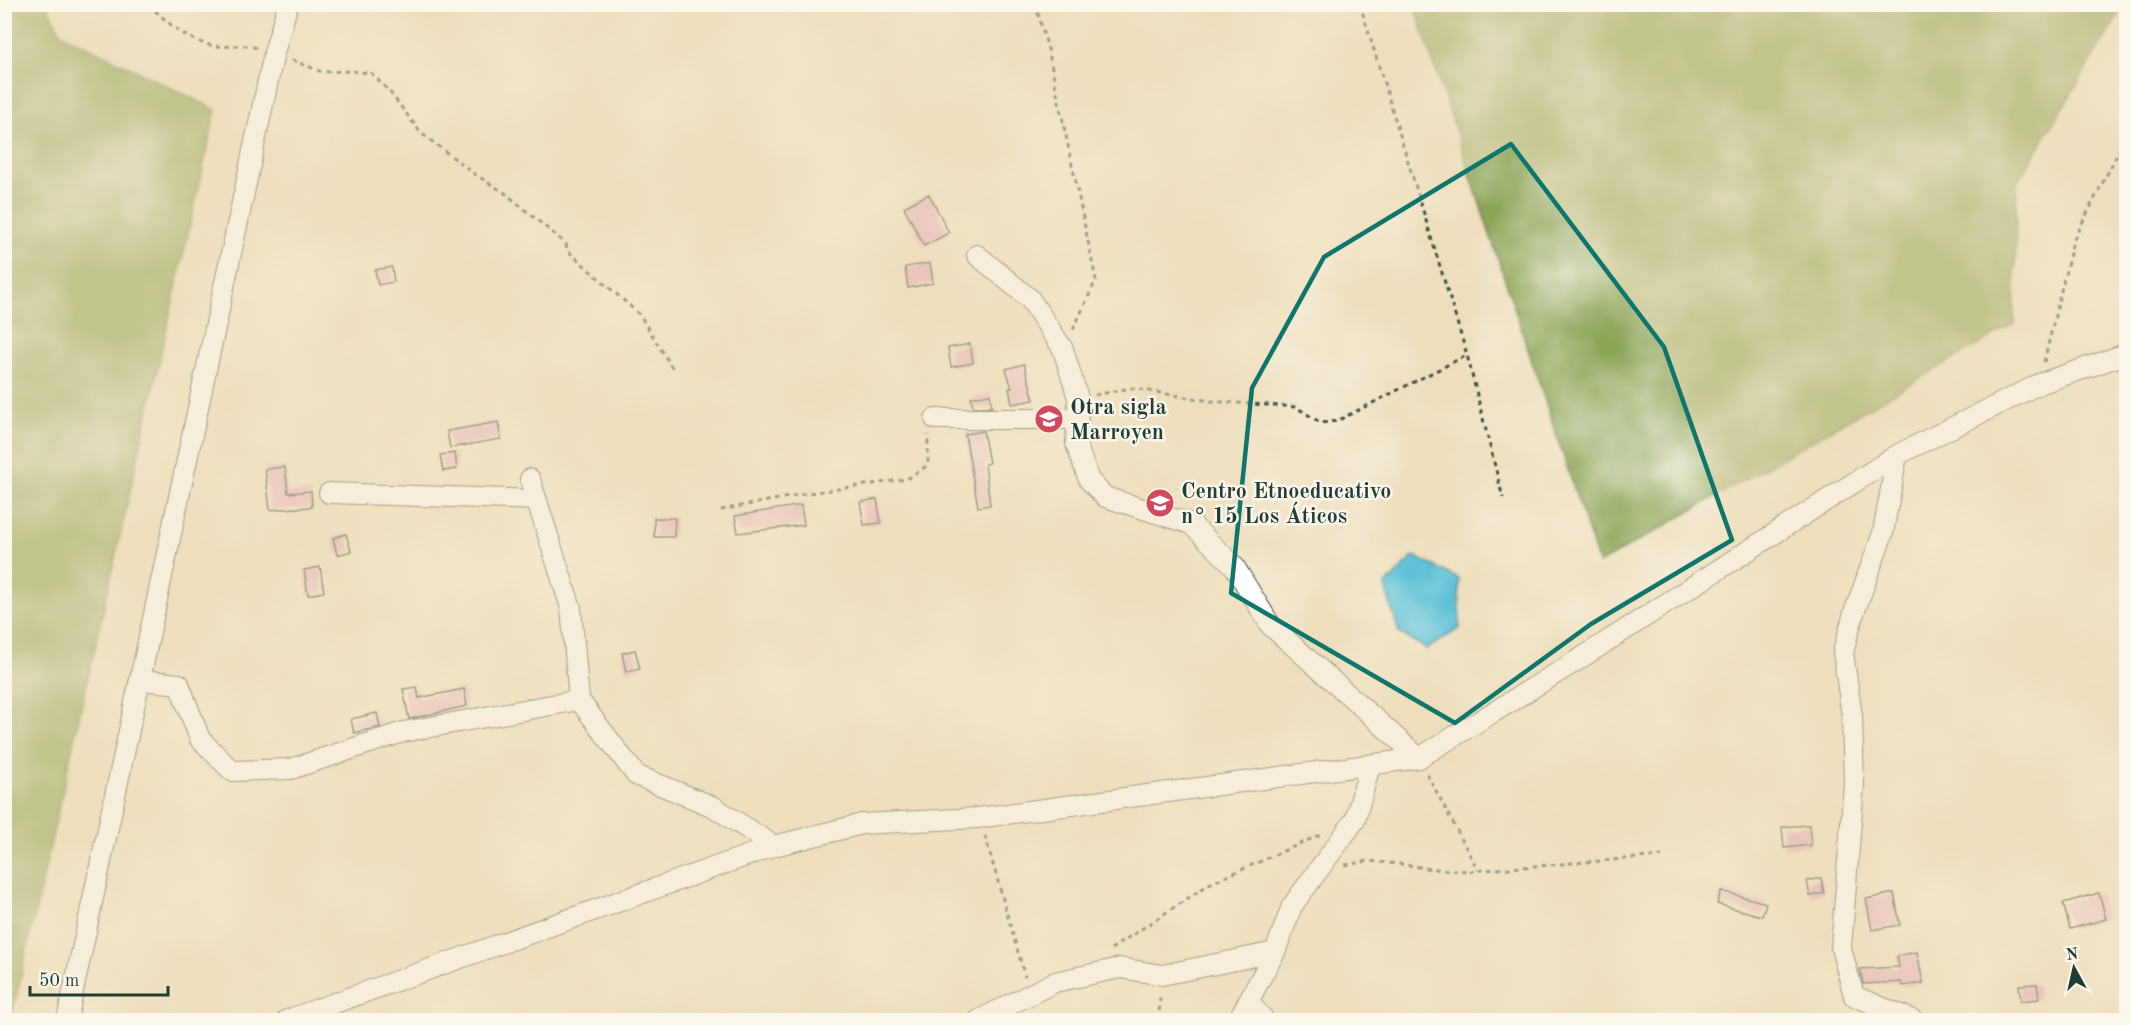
<svg xmlns="http://www.w3.org/2000/svg" width="2131" height="1025" font-family="'Old Standard TT',serif">
<style>
.forest{fill:#8ba456;stroke:#557045;stroke-width:1.5}
.water{fill:#58c0d5;stroke:#3c7e84;stroke-width:1.5}
.building{fill:#e6a7bd}
.lines{fill:none;stroke-linecap:round;stroke-linejoin:round}
.street-casing{stroke:#3e5548;stroke-width:22}
.path{stroke:#3e5548;stroke-width:3;stroke-dasharray:4.5 4.5;stroke-linecap:butt}
.street{stroke:#fff;stroke-width:20}
.marked{fill:none;stroke:#0f766e;stroke-width:4.5;stroke-linejoin:round}
.labels{text-anchor:middle;stroke-width:5;stroke-linejoin:round;paint-order:stroke}
.poi-label{font-size:22px;font-weight:bold;fill:#1f3d34;stroke:#fbf7ec;text-anchor:start}
</style>
<rect width="100%" height="100%" fill="#fbf7ec"/>
<filter id="ink" filterUnits="userSpaceOnUse"><feTurbulence type="fractalNoise" baseFrequency=".0167" numOctaves="2"/><feDisplacementMap in="SourceGraphic" scale="12" xChannelSelector="R" yChannelSelector="G"/><feConvolveMatrix kernelMatrix="1 2 1 2 8 2 1 2 1" color-interpolation-filters="sRGB"/></filter>
<filter id="wash" filterUnits="userSpaceOnUse"><feTurbulence type="fractalNoise" baseFrequency=".008" numOctaves="4" result="noise"/><feDisplacementMap in="SourceGraphic" scale="24" xChannelSelector="R" yChannelSelector="G"/><feGaussianBlur stdDeviation="1.35" result="paint"/><feColorMatrix in="noise" values="0 0 0 0 0 0 0 0 0 0 0 0 0 0 0 0 0 1.4 0 .05"/><feComposite in="paint" operator="in"/></filter>
<g filter="url(#wash)">
<rect width="100%" height="100%" fill="#eedebc"/>
<!-- forest -->
<path class="forest" d="M46,4L62,34L216,110L11,1020H5L4,5Z
M1414,5V4L2125,5L2017,183L2014,324L1599,564Z"/>
<!-- water -->
<path class="water" d="M1414,556L1459,579L1460,628L1427,649L1399,633L1385,586Z"/>
<g id="blocks">
<!-- building -->
<path class="building" d="M929,194L949,233L924,246L904,207Z
M930,263L933,283L908,288L905,267Z
M392,267L394,282L378,285L375,270Z
M970,344L973,363L951,367L948,348Z
M1024,364L1034,400L1012,404L1009,388H1012L1006,369Z
M990,394L992,407H973L971,397Z
M498,422L501,439L450,448L447,431Z
M983,431L989,463L985,464L990,505L978,507L965,434Z
M455,453L457,469L443,471L440,455Z
M285,467L288,493L311,491L312,507L270,510L265,469Z
M877,499L881,523L864,525L860,502Z
M801,505L804,525L738,533L735,516Z
M654,518H675L674,537H654Z
M346,534L351,551L337,555L333,538Z
M320,567L324,592L308,595L304,570Z
M635,650L640,669L626,672L622,653Z
M417,687L419,698L464,689L467,706L409,719L403,689Z
M377,713L380,727L354,733L351,719Z
M1809,825L1811,845L1784,848L1782,827Z
M1821,878L1824,893L1810,896L1807,881Z
M1721,891L1766,903L1762,916L1717,904Z
M1894,893L1900,925L1872,930L1866,899Z
M2099,893L2106,919L2070,929L2063,903Z
M1917,952L1923,983L1902,986L1901,982L1863,984L1860,969L1899,967L1897,956Z
M2037,984L2039,999L2021,1001L2019,985Z"/>
</g>
</g>
<g filter="url(#ink)">
<use href="#blocks" fill-opacity="0" stroke="#3e5548" stroke-width="1.5"/>
<g class="lines">
<!-- street casing -->
<g class="street-casing">
<path id="street" d="M977,255L1030,299L1063,349L1078,398L1076,444L1089,480L1105,497L1191,524L1234,566L1271,626L1419,758
M935,419H1078
M1897,455L1883,533L1854,613L1843,652L1852,716L1854,784L1841,948L1854,996L1913,1020
M530,479L571,608L579,700L636,775L714,807L774,846
M329,493L537,500
M141,680L179,684L200,739L232,771L291,769L403,732L579,700
M1248,1001L1264,1020
M67,1020L274,53L288,4
M287,1020L774,846L862,824L977,818L1419,758L1578,660L1897,455L2039,384L2126,354
M979,1020L1055,982L1120,968L1162,975L1275,952
M1238,1020L1275,952L1292,906L1355,820L1370,766"/>
</g>
<!-- path -->
<path class="path" d="M149,4C167,23 189,43 216,46C233,48 239,43 257,48
M1035,4L1048,49L1096,280L1073,330
M1360,4L1467,355L1503,498
M292,60L322,72L349,71L371,73L389,91L421,133L476,175L505,193L566,244L567,250L640,315L674,371
M2044,362L2073,241L2126,137
M1095,395L1131,388L1210,401L1296,407L1321,423L1337,421L1467,355
M721,510L809,493L907,479L928,465V435
M1427,774L1478,870
M985,836L1025,977
M1345,865L1368,861L1400,864L1432,869L1472,871L1662,856
M1111,949L1211,883L1320,835
M1159,1020L1160,994"/>
<!-- street -->
<use href="#street" class="street"/>
</g>
</g>
<!-- marked area -->
<path d="M0 0H2131V1025H0ZM1511,144L1664,347L1732,540L1591,624L1455,723L1231,593L1252,388L1324,257Z" fill="#eedebc" fill-opacity=".55" fill-rule="evenodd"/>
<path class="marked" d="M1511,144L1664,347L1732,540L1591,624L1455,723L1231,593L1252,388L1324,257Z"/>
<!-- icons -->
<defs>
<g id="school-disc" transform="scale(1.5)"><circle r="9.5" fill="#d1495b" stroke="#fbf7ec"/><path d="M0-5L7-2L0 1L-7-2ZM-4 1L0 2.5L4 1V4Q0 6-4 4Z" fill="#fff"/></g>
</defs>
<g fill-rule="evenodd">
<use href="#school-disc" x="1049" y="419"/>
<use href="#school-disc" x="1160" y="503"/>
</g>
<g class="labels">
<!-- poi labels -->
<g class="poi-label">
<text x="1070" y="414">Otra sigla<tspan x="1070" dy="25">Marroyen</tspan></text>
<text x="1181" y="498">Centro Etnoeducativo<tspan x="1181" dy="25">n° 15 Los Áticos</tspan></text>
</g>
</g>
<!-- margin -->
<rect width="2131" height="1025" fill="none" stroke="#fbf7ec" stroke-width="24"/>
<!-- north arrow -->
<g transform="translate(2074 968) rotate(352)" stroke="#fbf7ec" stroke-width="4.5" paint-order="stroke">
<path d="M0-4.5L10 22L0 15L-10 22Z" fill="#1f3d34"/>
<text y="-9" font-size="16" font-weight="bold" text-anchor="middle" fill="#1f3d34">N</text>
</g>
<!-- scale -->
<path d="M30 986v9h138v-9" fill="none" stroke="#1f3d34" stroke-width="3"/>
<text x="39" y="986" font-size="18" fill="#1f3d34" stroke="#fbf7ec" stroke-width="4.5" paint-order="stroke">50 m</text>
</svg>
